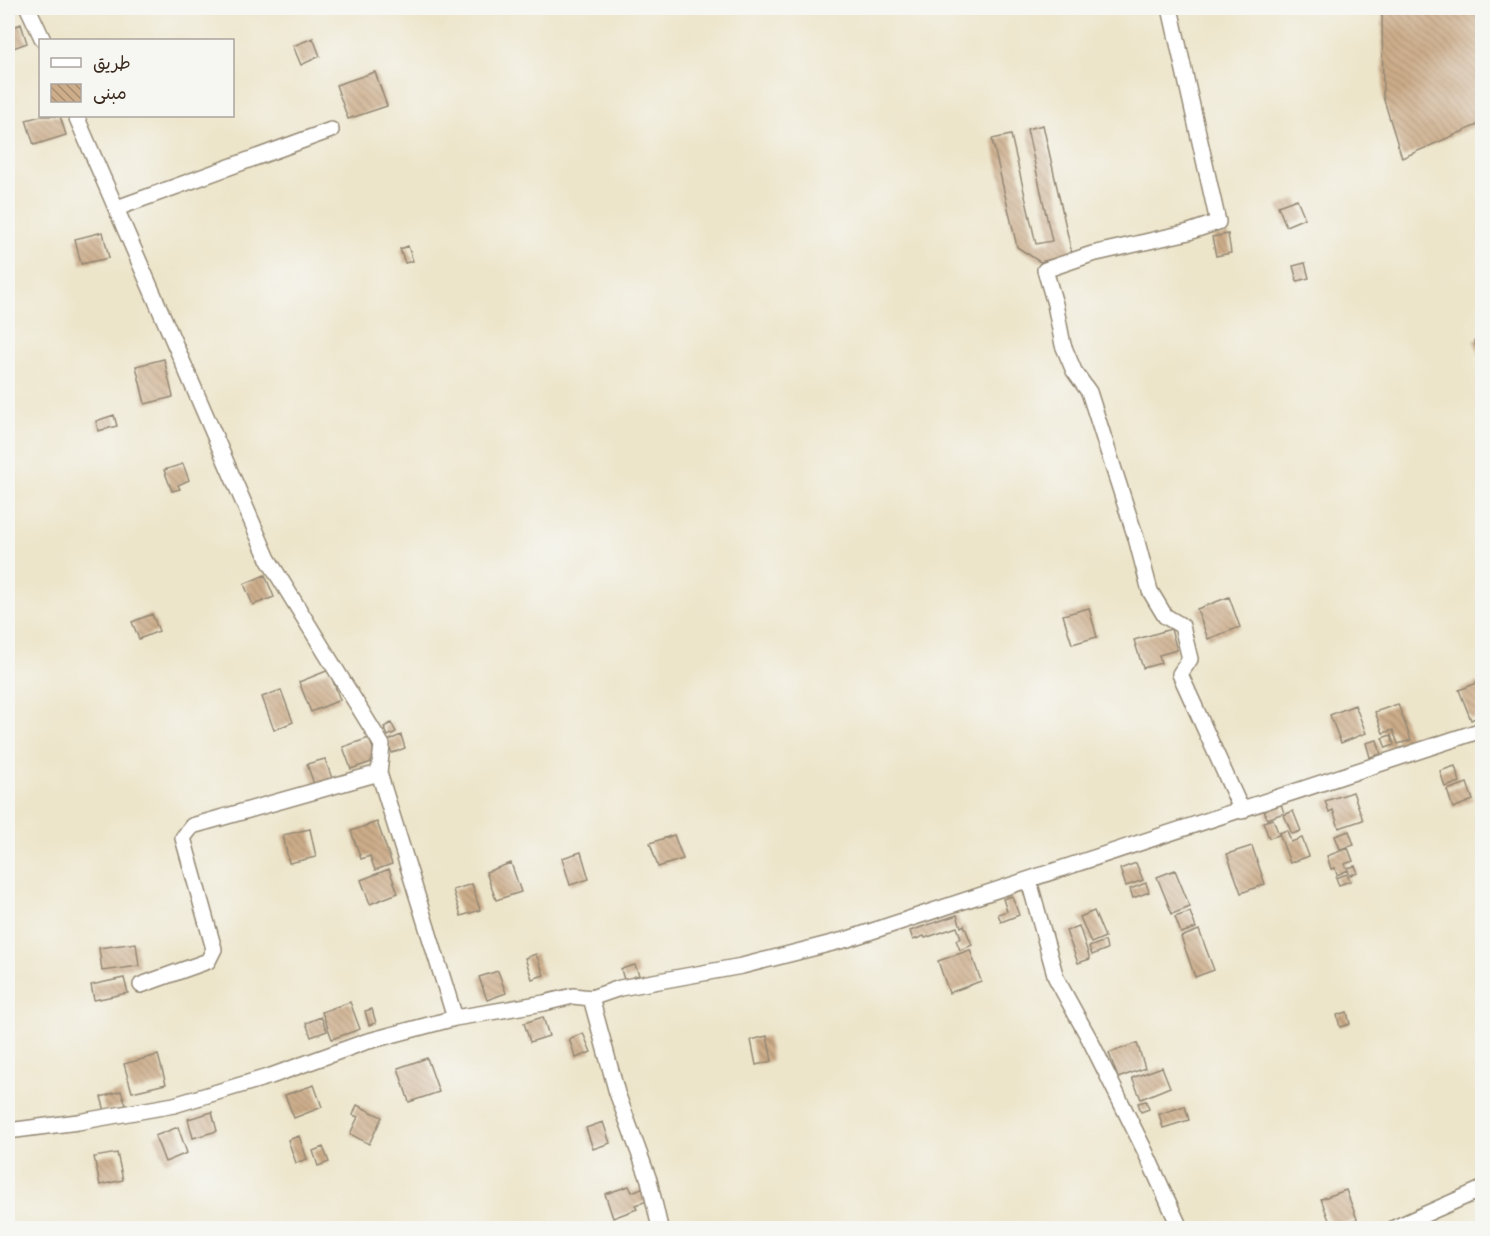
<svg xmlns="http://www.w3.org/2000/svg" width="1490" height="1236" font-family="'Balsamiq Sans','Playpen Sans Arabic',sans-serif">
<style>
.building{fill:url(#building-back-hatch)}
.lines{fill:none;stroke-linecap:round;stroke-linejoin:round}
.street-casing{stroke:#948874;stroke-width:18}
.street{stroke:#fff;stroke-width:15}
</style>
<defs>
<pattern id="building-back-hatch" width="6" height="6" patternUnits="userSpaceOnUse" patternTransform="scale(1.5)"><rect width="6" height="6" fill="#cdad8a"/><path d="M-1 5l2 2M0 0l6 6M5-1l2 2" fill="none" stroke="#a88d70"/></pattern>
</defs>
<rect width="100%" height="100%" fill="#f6f6f2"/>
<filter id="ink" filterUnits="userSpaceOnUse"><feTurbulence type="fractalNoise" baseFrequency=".0167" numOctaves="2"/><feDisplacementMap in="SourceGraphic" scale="12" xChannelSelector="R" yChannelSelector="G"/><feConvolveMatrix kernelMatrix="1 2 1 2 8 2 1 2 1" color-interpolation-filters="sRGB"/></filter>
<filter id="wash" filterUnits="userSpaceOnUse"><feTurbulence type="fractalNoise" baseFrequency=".008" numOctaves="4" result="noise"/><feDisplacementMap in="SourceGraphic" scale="24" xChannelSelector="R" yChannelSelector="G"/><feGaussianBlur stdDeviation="1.35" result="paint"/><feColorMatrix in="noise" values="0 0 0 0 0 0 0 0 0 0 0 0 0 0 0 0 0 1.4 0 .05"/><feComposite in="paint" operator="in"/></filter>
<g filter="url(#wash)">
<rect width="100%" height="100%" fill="#ede5ca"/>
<g id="blocks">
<!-- building -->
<path class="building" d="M1382,8H1482V123L1402,158L1383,97Z
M21,24L27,43L8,50V29Z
M313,38L320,56L301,65L293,46Z
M375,72L387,106L348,119L336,85Z
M41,116H60L66,135L34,145L26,120Z
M1043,125L1072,254L1040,262L1017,247L992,139L1011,135L1036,244L1052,241L1027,129Z
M1297,199L1305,218L1286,226L1278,206Z
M103,232L109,258L81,264L75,239Z
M1228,234L1231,253L1216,256L1212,237Z
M408,246L413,261L405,263L400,249Z
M1305,263L1309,278L1297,281L1293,266Z
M1482,337V364L1474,341Z
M164,359L173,397L145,404L136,366Z
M114,415L117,426L98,431L96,421Z
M183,464L189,480L178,485L180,489L172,491L164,470Z
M265,575L274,597L253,605L244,584Z
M1229,597L1240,627L1208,639L1197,609Z
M1089,608L1097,637L1072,644L1063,615Z
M152,614L159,631L139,639L132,622Z
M1171,629L1177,650L1159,655L1161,663L1143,668L1134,640Z
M329,670L340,700L311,712L299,682Z
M1482,681V715L1471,720L1459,690Z
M281,690L293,722L274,730L262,697Z
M1398,704L1411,740L1398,744L1393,730L1383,733L1375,712Z
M1355,705L1366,733L1341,743L1330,715Z
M391,723L396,732L388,736L384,727Z
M401,735L405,748L392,753L387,741Z
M1391,735L1394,745L1386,748L1382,738Z
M369,738L377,760L351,769L343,747Z
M1377,740L1381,754L1370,757L1366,743Z
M325,759L333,781L315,787L307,764Z
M1455,766L1460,782L1445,787L1440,771Z
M1467,783L1473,800L1453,808L1447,790Z
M1353,792L1363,820L1339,828L1333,810L1329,812L1325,801Z
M1280,801L1284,813L1267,819L1263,807Z
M1293,811L1301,831L1292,834L1284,815Z
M1273,819L1279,835L1269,838L1263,822Z
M377,822L392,864L375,870L370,856L361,859L351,831Z
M310,829L316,857L289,863L283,835Z
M1287,830L1291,842L1302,838L1309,856L1290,863L1279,833Z
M1349,831L1354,845L1340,849L1335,836Z
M674,835L683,859L658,867L650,843Z
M1252,846L1265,884L1241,893L1227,854Z
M1348,848L1353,861L1345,864L1347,868L1355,866L1358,873L1350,875L1348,870L1337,875L1335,868L1331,869L1327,856Z
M581,852L589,879L570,885L562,858Z
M511,863L521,892L496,900L486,872Z
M1136,863L1143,880L1126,886L1120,869Z
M389,869L398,893L370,904L361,880Z
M1175,870L1190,907L1172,914L1157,877Z
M1347,874L1350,881L1339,885L1336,878Z
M1146,883L1149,892L1133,898L1130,889Z
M472,884L480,910L461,916L453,890Z
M1012,896L1019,915L1001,922L998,914L1007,911L1003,899Z
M1094,911L1105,937L1091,943L1080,917Z
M1190,912L1196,928L1181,933L1175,917Z
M957,915L961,927L964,925L972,945L960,950L956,940L961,938L957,927L925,938L924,936L913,940L910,931Z
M1079,926L1090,959L1078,963L1066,931Z
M1199,930L1214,970L1195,977L1181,937Z
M1105,941L1107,949L1092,955L1089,947Z
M136,943L139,966L102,971L99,948Z
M970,950L981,981L949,993L938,961Z
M536,954L544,975L532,979L525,958Z
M635,965L639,975L624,980L621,969Z
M498,971L506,993L487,1000L479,977Z
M124,978L128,993L94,1000L91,985Z
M350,1002L360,1029L332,1039L322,1012Z
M372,1009L376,1023L369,1025L365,1011Z
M1347,1012L1350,1024L1340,1027L1337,1015Z
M321,1017L327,1031L311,1037L306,1023Z
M543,1017L549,1036L530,1042L524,1023Z
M583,1033L591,1052L576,1058L569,1039Z
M767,1036L772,1061L756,1065L751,1040Z
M1137,1043L1145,1068L1118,1078L1109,1053Z
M158,1055L166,1084L132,1092L124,1064Z
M427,1058L439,1092L409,1102L398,1068Z
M1162,1067L1170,1087L1141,1099L1132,1078Z
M314,1085L322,1107L294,1118L285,1095Z
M121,1091L126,1105L105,1111L101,1097Z
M1146,1101L1149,1109L1141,1112L1138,1103Z
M357,1105L382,1117L369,1144L350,1134L358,1117L353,1115Z
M1185,1106L1189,1120L1163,1128L1159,1114Z
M212,1112L217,1131L193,1138L188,1119Z
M603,1122L610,1143L593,1149L586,1128Z
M178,1127L187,1153L165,1162L155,1136Z
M299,1136L307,1159L296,1163L288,1140Z
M323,1147L329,1162L318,1166L313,1151Z
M117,1153L123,1180L100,1185L94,1157Z
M629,1186L632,1192L644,1187L648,1201L635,1205L637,1209L613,1218L605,1194Z
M1346,1190L1357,1219L1332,1228L1321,1199Z
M169,1222L170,1228H146Z"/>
</g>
</g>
<g filter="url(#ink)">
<use href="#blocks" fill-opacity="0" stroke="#948874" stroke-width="1.5"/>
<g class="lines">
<!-- street casing -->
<g class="street-casing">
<path id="street" d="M28,8L43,40
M1170,8L1218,222L1189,232L1092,254L1045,270L1055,304L1063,345L1074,371L1089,392L1136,538L1150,591L1165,616L1182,626L1190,659L1180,674L1242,811
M76,116L268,559L382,745L379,773L455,1018
M117,208L331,130
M1029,881L1056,978L1090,1040L1144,1149L1180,1228
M141,985L208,961L214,949L183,838L192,826L379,773
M591,998L617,1093L649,1180L660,1228
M8,1131L78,1122L174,1105L271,1076L365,1042L455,1018L544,1003L573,996L591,998L620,988L742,966L848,939L1482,730
M1394,1228L1482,1189"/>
</g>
<!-- street -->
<use href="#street" class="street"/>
</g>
</g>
<!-- margin -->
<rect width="1490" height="1236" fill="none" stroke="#f6f6f2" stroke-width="30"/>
<!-- legend -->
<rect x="39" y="39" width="195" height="78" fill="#f6f6f2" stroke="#aba49d" stroke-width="1.5"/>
<rect x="51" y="58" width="30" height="9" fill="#ffffff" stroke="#aba49d" stroke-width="1.5"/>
<text x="93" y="69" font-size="18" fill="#3b2a1e">طريق</text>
<rect x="51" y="84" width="30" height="18" fill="url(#building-back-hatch)" stroke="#aba49d" stroke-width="1.5"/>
<text x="93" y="99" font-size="18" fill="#3b2a1e">مبنى</text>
</svg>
